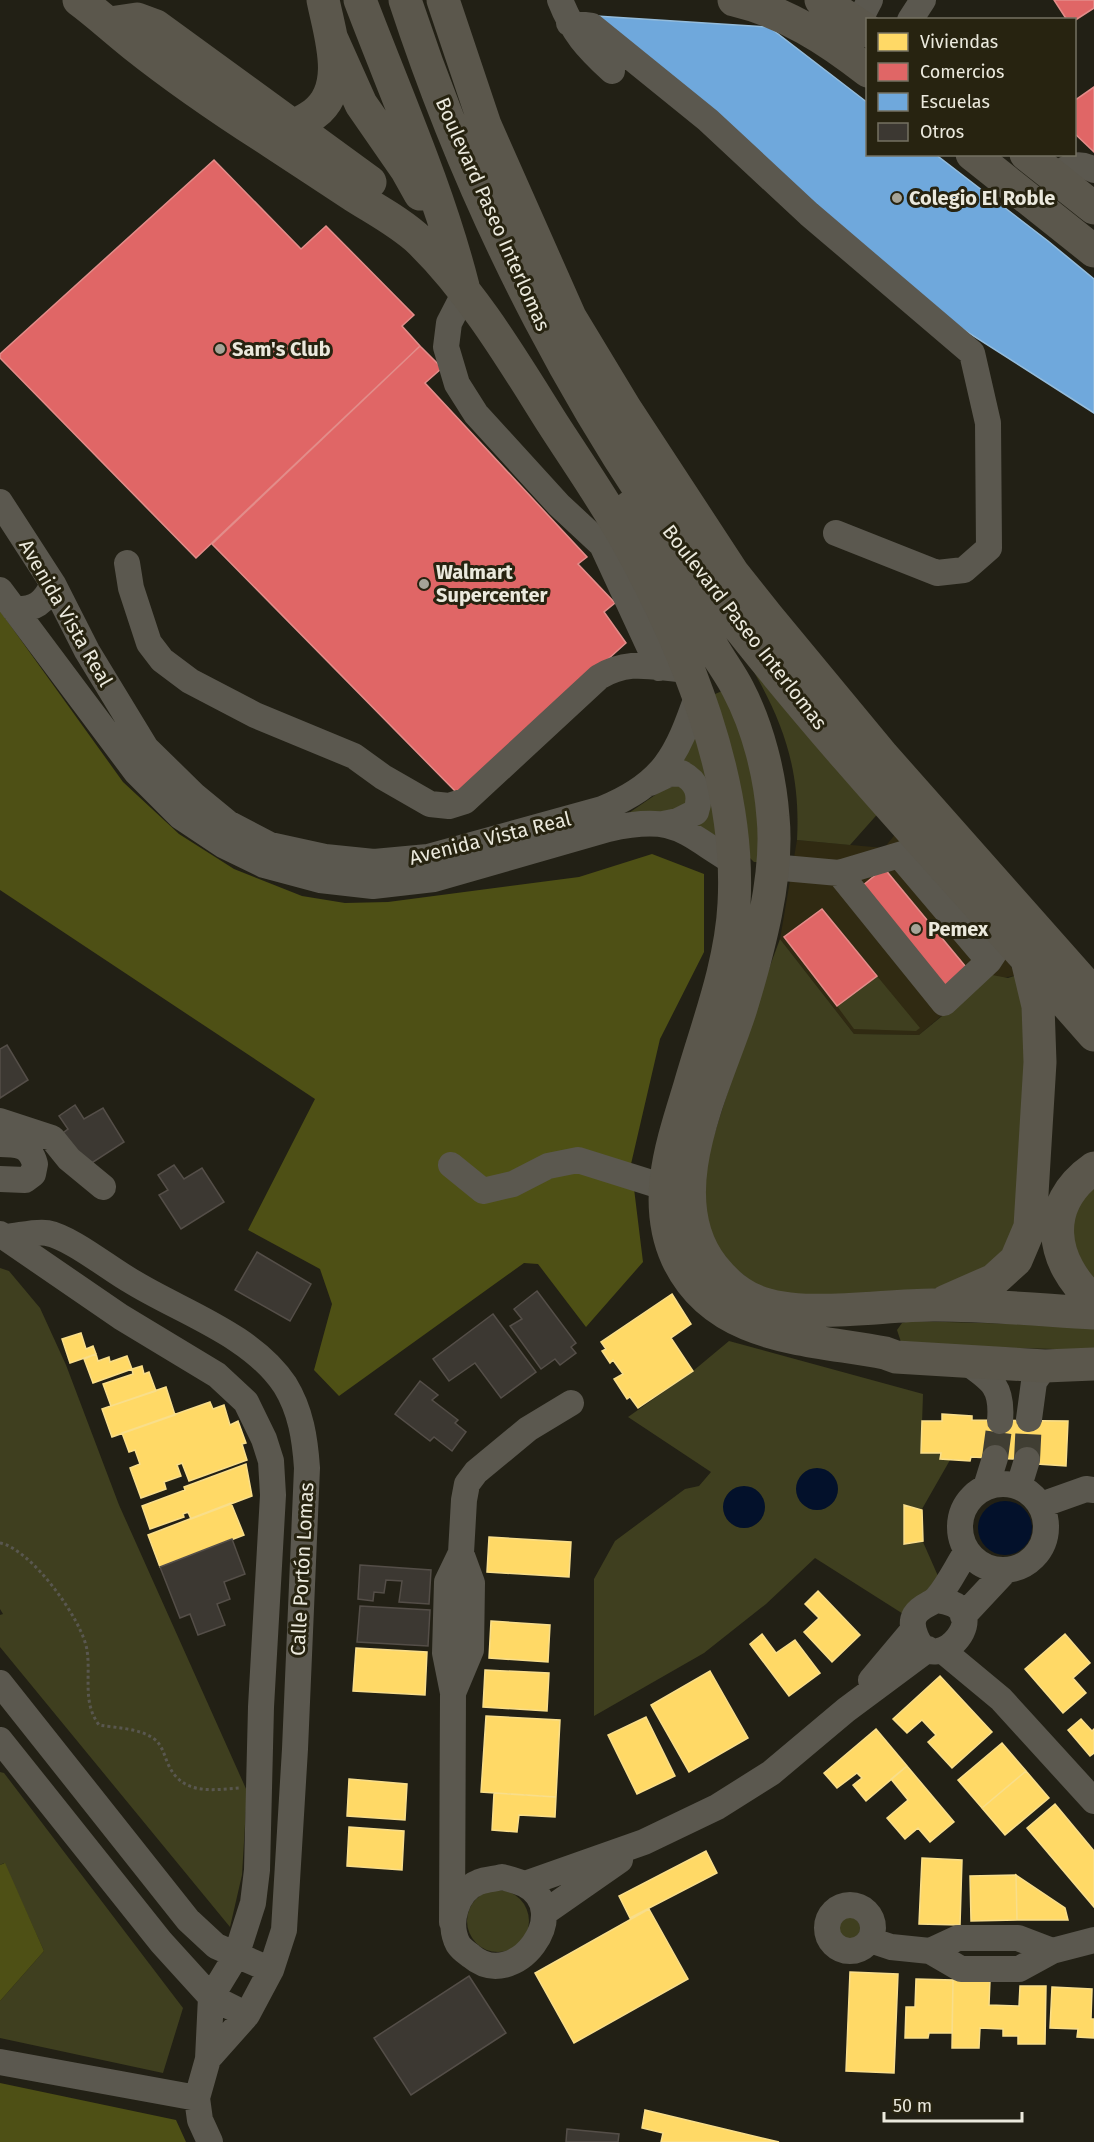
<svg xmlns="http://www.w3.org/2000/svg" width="1094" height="2142" font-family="'Fira Sans',sans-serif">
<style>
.built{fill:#302a12}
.green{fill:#3f3f1f}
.forest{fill:#4e5015}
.water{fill:#03112b}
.homes{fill:#ffd966;stroke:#f9de8a;stroke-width:1.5}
.shops{fill:#e06666;stroke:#e38d8a;stroke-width:1.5}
.schools{fill:#6fa8dc;stroke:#94bcdc;stroke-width:1.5}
.building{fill:#3c3832;stroke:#544e48;stroke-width:1.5}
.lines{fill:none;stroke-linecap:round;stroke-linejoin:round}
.minor-tunnel{stroke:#403e33;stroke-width:26;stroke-dasharray:26 13;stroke-linecap:butt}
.path{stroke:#59574f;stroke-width:3;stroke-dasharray:3 3;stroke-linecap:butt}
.minor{stroke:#5b584f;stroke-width:26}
.major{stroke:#5b574c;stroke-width:33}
.poi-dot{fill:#a5a397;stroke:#272310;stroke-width:2}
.labels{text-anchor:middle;stroke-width:6;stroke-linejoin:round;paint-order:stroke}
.poi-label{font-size:20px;font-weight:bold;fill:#ebe9dd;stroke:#272310;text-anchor:start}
.street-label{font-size:20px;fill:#ebe9dd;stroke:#272310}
</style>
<rect width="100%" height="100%" fill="#222015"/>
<!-- built -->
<path class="built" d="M907,820L1017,975L980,983L919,1035L854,1034L780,939L797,840L884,848Z"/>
<!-- green -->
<path class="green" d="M745,657L882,809L850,845L797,840C801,768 782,717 745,657Z
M727,689L753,727L762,862H754L749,857L712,701L715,694Z
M695,730L721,841L693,822L680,767Z
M679,784L690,798L687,809L623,817L661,791Z
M780,939L854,1034L919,1035L992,975L1008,978L1017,975L1030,1023L1023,1227L972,1286L829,1297L764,1292L722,1257L705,1222L704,1167L754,1009Z
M877,976L920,1028L916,1031L854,1029L837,1006Z
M1094,1181V1285L1075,1266L1071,1228L1077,1206Z
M0,1268L9,1271L40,1308L66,1365L119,1505L247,1791L242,1875L230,1927L0,1647V1615L3,1614L0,1609Z
M910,1321L1094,1326V1350L908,1345L901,1342L897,1330L902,1323Z
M729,1341L923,1394L921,1453H941L940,1459L950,1460L922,1509L903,1505V1545L923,1542L938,1576L908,1617L815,1558L766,1604L704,1653L594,1716V1579L615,1541L685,1489L699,1486L711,1472L628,1417L693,1371Z
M0,1772L4,1773L183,2008L163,2073L0,2038V2001L44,1951L4,1863L0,1865Z
M467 1921a31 31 0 1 1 62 0a31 31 0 1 1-62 0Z
M838 1928a11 11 0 1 1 22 0a11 11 0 1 1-22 0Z"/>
<!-- forest -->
<path class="forest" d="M0,611L123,782L179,834L234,869L302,896L345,903L388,902L579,877L652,854L704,874V952L660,1039L631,1164L643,1262L586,1327L538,1264L524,1263L339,1396L314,1370L332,1304L320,1269L248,1230L315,1099L0,890Z
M5,1863L44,1951L0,2001V1865Z
M0,2083L176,2120L186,2142H0Z"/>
<!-- water -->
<path class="water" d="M796 1489a21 21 0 1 1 42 0a21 21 0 1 1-42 0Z
M723 1507a21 21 0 1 1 42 0a21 21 0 1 1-42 0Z
M978 1528a27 27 0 1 1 54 0a27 27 0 1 1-54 0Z"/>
<!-- homes -->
<path class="homes" d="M672,1294L691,1324L671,1338L693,1371L638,1408L630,1397L627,1399L614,1379L623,1374L613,1360L610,1363L602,1351L606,1349L601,1342Z
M81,1333L86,1349L93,1346L96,1354L70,1363L62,1339Z
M96,1354L98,1361L109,1357L110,1362L127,1356L132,1369L93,1383L84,1359Z
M142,1366L144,1374L149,1372L156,1391L111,1406L103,1384L133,1374L132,1369Z
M166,1387L175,1415L112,1437L102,1409Z
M210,1402L213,1409L224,1405L230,1425L238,1421L246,1443L242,1444L247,1460L189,1481L182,1463L177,1465L181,1476L164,1482L166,1489L141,1498L130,1468L140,1464L135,1450L129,1452L122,1433Z
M942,1414L972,1416V1420L1068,1421L1066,1466L1037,1464V1460L971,1457L970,1461L940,1459L941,1453H921L922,1421H942Z
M246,1464L252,1496L191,1519L188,1512L183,1514L184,1517L150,1529L142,1506L185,1490L184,1487Z
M231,1503L244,1535L160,1567L148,1535Z
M904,1505L922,1510L923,1541L904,1544Z
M489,1537L571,1542L569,1577L487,1572Z
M818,1591L860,1635L832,1662L804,1632L819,1618L805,1604Z
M491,1621L550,1625L548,1662L489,1658Z
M762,1634L776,1653L795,1640L820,1673L789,1696L750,1644Z
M1065,1634L1090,1663L1073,1678L1086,1693L1063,1713L1025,1669Z
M356,1648L427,1652L425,1695L353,1691Z
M485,1670L549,1673L547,1711L483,1707Z
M710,1671L748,1738L689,1772L651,1705Z
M940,1676L992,1732L952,1768L928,1742L936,1735L922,1720L907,1733L893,1719Z
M486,1716L560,1720L556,1797L481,1792Z
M646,1717L675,1776L637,1794L608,1735Z
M1081,1719L1092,1731L1094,1729V1753L1090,1756L1068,1730Z
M876,1729L907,1766L866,1801L853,1785L862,1778L857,1773L837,1788L824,1773Z
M1002,1743L1026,1771L982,1808L958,1780Z
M907,1766L954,1822L930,1842L918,1828L905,1839L887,1818L908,1800L891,1779Z
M1026,1771L1049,1798L1005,1835L982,1808Z
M349,1779L407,1784L405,1820L347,1816Z
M494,1793L556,1797L555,1817L519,1815L517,1832L492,1830Z
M1055,1804L1094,1851V1907L1027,1828Z
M349,1827L404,1831L402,1870L347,1866Z
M706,1851L717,1873L630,1918L619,1896Z
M922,1858L962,1860L960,1925L919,1924Z
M1016,1875L1065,1908L1068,1920H1017Z
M1016,1875L1017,1920L971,1921L970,1876Z
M649,1909L688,1979L574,2043L535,1973Z
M850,1972L898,1974L894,2073L846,2071Z
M916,1979L953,1980L952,2033H929L928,2038H905L906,2007H915Z
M953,1980H990L989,2005L1019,2006L1020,1986H1046L1045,2044H1018V2036H1003V2029L980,2028L979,2048H952Z
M1052,1987L1092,1989L1091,2019H1094V2038L1077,2037L1078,2029L1050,2028Z
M645,2110L779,2142H661L663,2133L642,2128Z"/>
<!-- shops -->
<path class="shops" d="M1054,0H1094V8L1074,21L1067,20Z
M1094,87V152L1074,133V101Z
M214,160L301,249L326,226L414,315L402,326L420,346L196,558L0,358V354Z
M420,346L442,368L425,383L587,557L578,564L615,603L604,612L626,643L458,794L212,544Z
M884,868L970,972L948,990L862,886Z
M822,909L877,976L837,1006L784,937Z"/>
<!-- schools -->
<path class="schools" d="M596,16L769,27L868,103V154H935L1048,241L1094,279V413L928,307Z"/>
<!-- building -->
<path class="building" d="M7,1045L28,1080L0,1098V1049Z
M75,1105L84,1119L103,1108L124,1142L84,1168L60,1135L68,1129L59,1116Z
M174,1165L184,1179L202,1168L224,1202L181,1229L159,1195L168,1190L158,1175Z
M257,1252L311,1284L290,1321L235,1290Z
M537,1291L576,1343L571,1347L576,1353L560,1365L555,1359L541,1369L510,1326L522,1319L514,1309Z
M493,1314L536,1372L501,1398L475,1363L449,1381L433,1359Z
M420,1381L438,1395L432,1400L458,1420L455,1423L466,1432L452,1451L434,1437L430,1441L395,1414Z
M232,1539L245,1574L224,1582L230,1599L217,1604L225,1625L198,1635L190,1614L180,1618L160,1567Z
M360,1565L431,1570L429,1604L399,1602L402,1581L386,1580L384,1593L374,1592L373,1601L358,1599Z
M360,1606L430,1610L428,1646L357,1642Z
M469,1976L506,2033L411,2095L374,2038Z
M567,2129L619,2134L618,2142H566Z"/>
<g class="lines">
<!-- minor-tunnel -->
<path class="minor-tunnel" d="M995,1458L1000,1421
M1027,1460L1029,1419"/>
<!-- path -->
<path class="path" d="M0,1543C31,1549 82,1619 87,1650C91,1676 82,1702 99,1725C116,1728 138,1728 153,1738C163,1745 164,1756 169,1766C183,1795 212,1790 239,1788"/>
<!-- minor -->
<path class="minor" d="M560,0C573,33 587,48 612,71
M910,20L923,0
M569,23L592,26L708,120L809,214L972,353L988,423L989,548L964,570L937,573L836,533
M858,23L870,0
M1054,177C1068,166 1078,161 1094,170
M465,292L449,323L446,347L457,384L476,414L559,505L602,545L659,668
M0,502L53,584L87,651L146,748L194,795L228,823L270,845L325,857L374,862L428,857L602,809C664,784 677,755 698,694
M127,563L131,588L149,643L162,660L190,681L255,715L354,756L383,777L430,804L449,806L465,801L599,677C630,658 653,668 688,670
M0,590L136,772L181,817L223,845L264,865L320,880L373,886L434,879L608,829C677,814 681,831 735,863
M14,609C35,610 44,603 53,584
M650,783L669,774L681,773C697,781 702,794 696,812L678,821L663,824
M900,856L989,961
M772,867L839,873L926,847
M839,873L944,1003L989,961L1006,935
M0,1121L52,1138L69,1159L103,1187
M0,1144C18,1144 30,1145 35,1164L33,1174L25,1180L0,1179
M451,1165L483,1191L513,1184L548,1166L578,1160L664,1187
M0,1234L121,1317L217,1375L231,1388L246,1402L264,1439L271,1461L273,1495L261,1707L257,1870L253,1903L236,1956L211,1997L208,2059L197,2098L200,2120L210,2142
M6,1237C19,1236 35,1231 47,1233C72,1238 108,1268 131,1281C181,1312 251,1334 285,1385C301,1411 305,1439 307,1468L295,1749L284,1930L271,1970L247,2015L208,2059
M966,1362C992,1380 1003,1387 1000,1421
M1029,1419L1034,1382L1045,1366
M960 1527a43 43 0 1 1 86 0a43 43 0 1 1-86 0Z
M1019,1486L1027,1460
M986,1487L995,1458
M1041,1505L1086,1489L1094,1490
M935,1600C1003,1605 935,1683 916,1637C913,1630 911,1622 915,1615C921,1605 931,1605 937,1598C949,1584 957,1566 967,1551
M963,1616L1006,1570
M942,1650L1001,1699L1094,1801
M871,1680L913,1630
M0,1683L188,1920L216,1946L271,1970
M453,1693L471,1650L472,1583L461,1553
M0,1740L161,1942L211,1997L247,2015
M502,1877C509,1879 517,1881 524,1884C576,1911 515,1994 471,1956C467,1953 461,1949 458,1944C447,1923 456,1891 479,1882C486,1879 495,1879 502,1877Z
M525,1884L644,1842L717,1807L771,1773L846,1710L928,1649
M827 1928a23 23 0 1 1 46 0a23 23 0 1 1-46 0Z
M544,1913L620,1860
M452,1922L453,1693L445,1653L447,1582L461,1553L464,1500L467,1484L476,1472L528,1429L571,1403
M870,1940L891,1947L930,1951L961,1969H1019L1052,1951L1094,1940
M930,1951L958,1938H1018L1052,1951
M0,2062L197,2098"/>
<!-- major -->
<path class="major" d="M79,0C98,14 115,30 134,45C178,80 225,112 272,142C299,160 327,178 354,196C376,210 401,223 420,241C473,293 512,359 551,421C576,460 604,500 627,541C686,647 741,781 734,904C731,965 707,1026 690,1085C673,1141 651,1200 677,1258C715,1340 807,1338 885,1353L896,1357L1045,1366L1094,1364
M360,0C396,95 438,188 463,286
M405,0C477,219 585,429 726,611C841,759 971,894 1094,1035
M443,0L485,125L570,317L625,408L733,573L768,617L883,756L1094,994
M734,0C785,12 827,39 868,71
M821,0L868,31
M110,23L137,19L156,26L370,182
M331,37L361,104L406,169L420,194
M277,134C289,128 303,122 314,114C349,88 330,35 323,0
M972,154L1094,251
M1026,154L1094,208
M630,507C660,553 688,599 713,648C721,662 731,675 738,689C758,727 770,775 773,817C779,876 758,952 741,1008C717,1084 656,1194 713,1267C725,1282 738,1294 756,1301C802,1320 886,1304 936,1305C989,1305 1042,1310 1094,1313
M1094,1168C1041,1205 1050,1262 1094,1301
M946,1301L994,1280L1016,1260L1030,1227L1040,1062L1038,1006L1027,960"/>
</g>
<!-- markers -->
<g class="poi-dot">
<circle cx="897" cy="198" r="6"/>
<circle cx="220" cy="349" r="6"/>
<circle cx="424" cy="584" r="6"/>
<circle cx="916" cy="929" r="6"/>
</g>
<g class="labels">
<!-- poi labels -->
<g class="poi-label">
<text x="909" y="205">Colegio El Roble</text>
<text x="232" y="356">Sam's Club</text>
<text x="436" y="579">Walmart<tspan x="436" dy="23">Supercenter</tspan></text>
<text x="928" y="936">Pemex</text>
</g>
<!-- street labels -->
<g class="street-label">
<text transform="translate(493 214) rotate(66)" y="7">Boulevard Paseo Interlomas</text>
<text transform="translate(66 613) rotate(60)" y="7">Avenida Vista Real</text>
<text transform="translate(745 627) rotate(52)" y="7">Boulevard Paseo Interlomas</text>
<text transform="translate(490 838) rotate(-14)" y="7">Avenida Vista Real</text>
<text transform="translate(302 1569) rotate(-87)" y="7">Calle Portón Lomas</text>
</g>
</g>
<!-- legend -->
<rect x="866" y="18" width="210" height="138" fill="#272310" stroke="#757262" stroke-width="1.5"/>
<rect x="878" y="33" width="30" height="18" fill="#ffd966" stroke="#757262" stroke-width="1.5"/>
<text x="920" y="48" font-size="18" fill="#ebe9dd">Viviendas</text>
<rect x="878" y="63" width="30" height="18" fill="#e06666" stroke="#757262" stroke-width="1.5"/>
<text x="920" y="78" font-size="18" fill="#ebe9dd">Comercios</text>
<rect x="878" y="93" width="30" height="18" fill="#6fa8dc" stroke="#757262" stroke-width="1.5"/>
<text x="920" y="108" font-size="18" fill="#ebe9dd">Escuelas</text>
<rect x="878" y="123" width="30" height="18" fill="#3c3832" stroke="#757262" stroke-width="1.5"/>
<text x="920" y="138" font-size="18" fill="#ebe9dd">Otros</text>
<!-- scale -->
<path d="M884 2112v9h138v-9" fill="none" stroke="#ebe9dd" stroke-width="3"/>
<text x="893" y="2112" font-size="18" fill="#ebe9dd" stroke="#272310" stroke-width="4.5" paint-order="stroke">50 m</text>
</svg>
